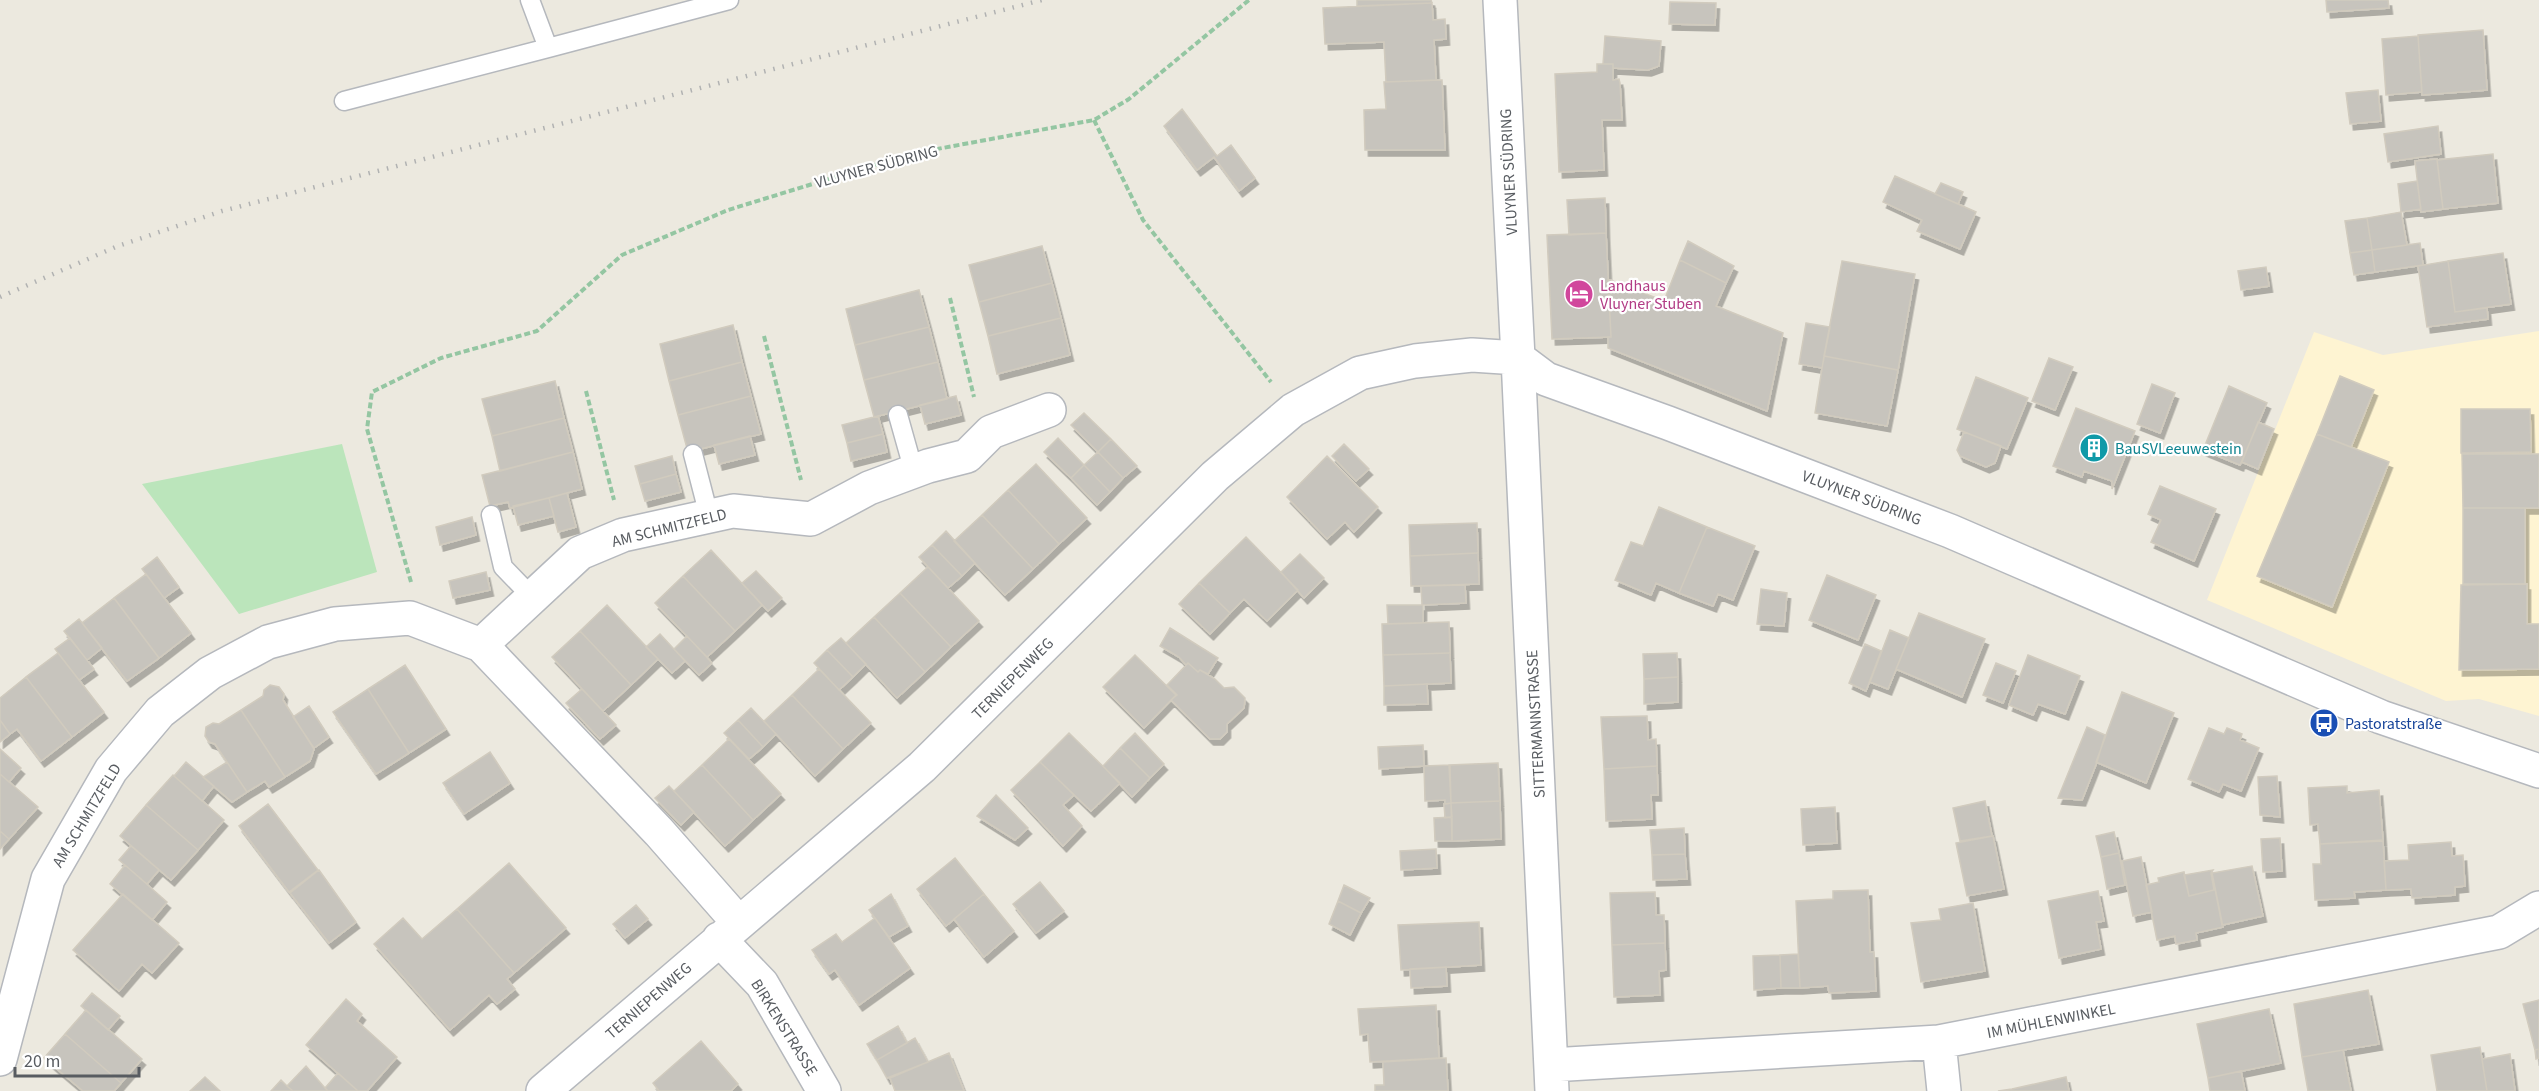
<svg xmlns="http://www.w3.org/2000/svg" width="2539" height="1091" font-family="'Source Sans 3',sans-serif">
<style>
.commercial{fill:#fef4d2}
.green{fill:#bbe5bb}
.building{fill:#c7c4bd;stroke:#d1cbbe;stroke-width:1.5;filter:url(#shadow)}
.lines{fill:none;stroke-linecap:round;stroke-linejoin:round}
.service-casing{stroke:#b5b8bd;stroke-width:21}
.minor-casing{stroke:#b5b8bd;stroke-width:36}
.tertiary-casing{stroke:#b5b8bd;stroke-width:36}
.path{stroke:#94c6a2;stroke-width:4;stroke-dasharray:6 3;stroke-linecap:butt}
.service{stroke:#fff;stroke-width:18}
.minor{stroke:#fff;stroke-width:33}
.tertiary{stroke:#fff;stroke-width:33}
.rail{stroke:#b1b2b2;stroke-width:4.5;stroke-dasharray:1.5 8;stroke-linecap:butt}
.labels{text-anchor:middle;stroke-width:4.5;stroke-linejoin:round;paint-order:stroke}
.street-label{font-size:16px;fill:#585c61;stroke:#fff}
.hotel-label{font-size:16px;fill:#b23c85;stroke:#fff;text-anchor:start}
.culture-label{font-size:16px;fill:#0d838f;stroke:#fff;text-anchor:start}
.transit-label{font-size:16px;fill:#164399;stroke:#fff;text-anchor:start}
</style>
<defs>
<filter id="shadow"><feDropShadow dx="3.5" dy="6" stdDeviation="0" flood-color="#0004"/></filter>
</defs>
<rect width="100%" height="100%" fill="#ece9df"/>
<!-- commercial -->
<path class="commercial" d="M2539,331V716L2479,699L2446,701L2207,600L2314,332L2383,355Z"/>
<!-- green -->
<path class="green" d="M342,444L377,572L239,614L142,484Z"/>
<!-- building -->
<path class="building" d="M1357,0H1431L1432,3L1357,6Z
M2326,0H2388L2389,8L2327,12Z
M1670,2L1716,3L1715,25L1669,24Z
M1432,3L1433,20L1445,19L1446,39L1434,40L1436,80L1386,82L1384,42L1325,44L1323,8Z
M2483,30L2487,90L2422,95L2418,35Z
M1605,36L1661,41L1659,66L1648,70L1613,68V64H1603Z
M2418,36L2422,92L2386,95L2382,39Z
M1597,64H1613V80L1619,79L1620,83L1622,120H1602L1604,170L1559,172L1555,74L1597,72Z
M1442,80L1445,150H1365L1364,110L1386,109L1384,82Z
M2378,90L2381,121L2350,124L2346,93Z
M1182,109L1217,156L1231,145L1255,178L1239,191L1214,157L1197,170L1164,126Z
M2438,126L2441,154L2388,162L2384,134Z
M2493,154L2498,203L2443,209L2437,160Z
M2437,159L2443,209L2421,212L2415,161Z
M1895,176L1976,212L1960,249L1917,231L1922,220L1883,202Z
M2417,181L2421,209L2401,212L2398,184Z
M1941,183L1963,192L1958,204L1935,194Z
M1605,198L1606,233L1569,235L1567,200Z
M2401,212L2407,245L2372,250L2367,218Z
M2367,218L2372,250L2350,253L2345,221Z
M1606,233L1611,337L1552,339L1547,235Z
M1688,241L1734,266L1726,283L1680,260Z
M2420,243L2423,265L2375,272L2372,250Z
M1042,246L1052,283L979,302L969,265Z
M2372,250L2375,272L2354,275L2350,253Z
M2503,253L2511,304L2455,312L2448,261Z
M1680,260L1726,283L1716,306L1783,333L1767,411L1608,348V337H1611L1608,279L1664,301Z
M1842,261L1915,274L1898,370L1824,356Z
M2448,261L2455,312L2487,308L2488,319L2427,327L2418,266Z
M2266,267L2269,286L2241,290L2238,271Z
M1052,283L1061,318L988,336L979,302Z
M919,290L929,327L855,345L846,309Z
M1061,318L1070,355L997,374L988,336Z
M1806,323L1830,327L1822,368L1799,364Z
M733,325L742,362L669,381L660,344Z
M929,327L938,362L864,380L855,345Z
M1824,356L1898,370L1887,426L1815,413Z
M2049,358L2073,367L2055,410L2032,401Z
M742,362L751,396L678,415L669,381Z
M938,362L947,399L874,417L864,380Z
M2340,376L2374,390L2351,447L2317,434Z
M1976,377L2028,398L2007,449L1957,429Z
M555,381L564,418L492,436L482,399Z
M2152,384L2175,393L2160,433L2137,424Z
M2229,386L2267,403L2240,465L2203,450Z
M751,396L761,434L688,452L678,415Z
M956,396L961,415L925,424L920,405Z
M2076,408L2135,431L2112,489V481L2084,471L2082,477L2053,466Z
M2461,409H2530L2531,452L2461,453Z
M1084,413L1111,439L1098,452L1071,425Z
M878,416L883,434L847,443L842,425Z
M564,418L573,452L500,471L492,436Z
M2258,422L2274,429L2258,469L2242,462Z
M1964,432L2001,446L1995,463L1986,467L1960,456L1957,450Z
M883,434L887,452L851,461L847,443Z
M2317,434L2389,462L2332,607L2257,576Z
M750,436L755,455L719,464L714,445Z
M1058,438L1084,465L1071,478L1044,452Z
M1111,439L1137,466L1123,478L1098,452Z
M1344,444L1369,469L1356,481L1332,456Z
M573,452L582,489L510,508L508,502L490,506L482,475Z
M1098,452L1123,478L1110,492L1084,465Z
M2462,454H2539V508H2463Z
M672,456L676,474L640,484L635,466Z
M1327,456L1378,507L1354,532L1345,522L1327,539L1287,497Z
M1036,464L1087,518L1059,544L1008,490Z
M1084,465L1110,492L1097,505L1071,478Z
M676,474L681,492L645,501L640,484Z
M2160,486L2216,509L2194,561L2151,542L2161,520L2148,514Z
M1008,490L1059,544L1033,569L982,515Z
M567,493L576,527L558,532L549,498Z
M549,498L554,516L518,525L513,506Z
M1659,507L1707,527L1679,593L1656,583L1651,595L1615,580L1631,542L1643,546Z
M2463,508H2525V584H2463Z
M982,515L1033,569L1005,595L954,541Z
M472,517L476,535L440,545L436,527Z
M1477,523L1478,553L1410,556L1409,525Z
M1707,527L1755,546L1733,600L1718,594L1713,606L1679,593Z
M946,531L975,563L962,576L932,545Z
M1246,537L1298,590L1267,621L1244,599L1230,613L1199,583Z
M932,545L962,576L948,588L919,557Z
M711,550L762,605L735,631L683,576Z
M1478,553L1479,584L1411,586L1410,556Z
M1300,554L1324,578L1304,598L1281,572Z
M157,557L179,587L164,598L142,569Z
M928,567L979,621L951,647L900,593Z
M756,571L782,598L768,611L742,583Z
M486,572L490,590L453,598L449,581Z
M146,574L191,633L159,658L114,598Z
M1827,575L1876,595L1858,640L1809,620Z
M683,576L735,631L707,657L655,603Z
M1199,583L1230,613L1210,634L1179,604Z
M2527,584V624H2539V669L2459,670L2461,585Z
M1465,585L1466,603L1422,605L1421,586Z
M1761,589L1787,593L1784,626L1757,624Z
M900,593L951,647L925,672L874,617Z
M114,598L159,658L127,681L82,623Z
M607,605L658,659L631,685L580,631Z
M1387,605H1423V623L1388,624Z
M1919,613L1985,639L1962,697L1896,669Z
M874,617L925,672L897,698L846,643Z
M79,619L102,648L87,660L64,631Z
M1449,622L1450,653L1383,655L1382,624Z
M1170,628L1218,658L1208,674L1200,670L1198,672L1188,663L1186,665L1179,657L1160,646Z
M1890,630L1909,638L1888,689L1870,682Z
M580,631L631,685L603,711L552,657Z
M660,634L685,661L672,673L646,647Z
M687,636L712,663L699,675L674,649Z
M70,638L94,669L79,680L55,649Z
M841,638L866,664L853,677L827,650Z
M1865,644L1881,651L1866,691L1849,683Z
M827,650L853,677L839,690L814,663Z
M58,653L104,712L72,737L26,677Z
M1450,653L1451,683L1384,686L1383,655Z
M1677,653L1678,677L1644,679L1643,654Z
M1135,655L1176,695L1144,728L1103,687Z
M2028,655L2080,676L2065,714L2038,704L2033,715L2009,705Z
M1188,663L1198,672L1200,670L1215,679L1224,688L1234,687L1245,698L1244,708L1227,724V732L1220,739H1210L1171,700L1177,695L1167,685Z
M1996,663L2016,671L2003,703L1983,695Z
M405,665L446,729L409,753L368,689Z
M819,669L871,723L843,749L792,695Z
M26,677L72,737L41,761L17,729L10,734L0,720V698Z
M1678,677V702L1644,704V679Z
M1427,684L1428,704L1384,705V686Z
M270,685L279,687L284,694L283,700L314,749L310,761L285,777L241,710L263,696L264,690Z
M368,689L409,753L376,774L333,712Z
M582,689L616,725L600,739L566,703Z
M2122,692L2174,713L2146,783L2096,762Z
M792,695L843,749L815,776L764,721Z
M309,706L329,737L314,748L293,717Z
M751,708L776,734L763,747L738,720Z
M241,710L285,777L269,787L265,781L247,792L215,744L209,742L205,736L206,727L213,723L219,724Z
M1647,716L1648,740L1656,739L1657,766L1604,769L1601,717Z
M0,720L10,734L0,742Z
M738,720L763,747L749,759L724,733Z
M2087,727L2105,735L2097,762L2082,800L2058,798Z
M2209,728L2224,734L2227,728L2242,734L2240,740L2259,748L2241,791L2223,784L2219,792L2188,779Z
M1069,733L1120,783L1091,811L1040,762Z
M1135,733L1164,764L1150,778L1120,748Z
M729,739L781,794L753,820L702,765Z
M1423,745L1424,766L1379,769L1378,747Z
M1120,748L1150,778L1132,797L1103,766Z
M0,749L21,768L9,782L0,774Z
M490,752L510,783L464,814L443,783Z
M186,762L214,786L202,801L174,776Z
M227,762L247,792L232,802L203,777Z
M1040,762L1074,795L1063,805L1082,826L1063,846L1011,790Z
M1498,763L1500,801L1451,803L1449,765Z
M702,765L753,820L725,846L674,791Z
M1450,765L1451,803L1445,804V800L1425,801L1424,766Z
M1657,766L1658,795H1651L1652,819L1606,821L1604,769Z
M0,774L38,807L9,839L0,831Z
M173,775L224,820L198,850L146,805Z
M2277,776L2280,817L2260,815L2258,777Z
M669,786L694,812L681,825L655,798Z
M2347,786V793L2379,790L2383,840L2320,844L2318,824L2310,825L2308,788Z
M996,795L1028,828L1015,840L977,816Z
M1500,801L1501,839L1452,841L1451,803Z
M1985,801L1992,836L1960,841L1953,808Z
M1451,803L1452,817L1445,818L1444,804Z
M268,804L318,870L289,892L239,826Z
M146,805L198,850L171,880L120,836Z
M1835,807L1837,843L1803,845L1801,809Z
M1452,817V841H1435L1434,818Z
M1684,828L1685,854L1652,855L1650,830Z
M0,831L9,839L0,849Z
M2114,832L2119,853L2101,857L2096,836Z
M1993,836L2004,889L1967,896L1956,843Z
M2280,838L2282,871L2263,872L2261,839Z
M2383,841L2386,890L2354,892L2355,898L2315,900L2313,864H2321L2320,844Z
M2451,842L2452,856L2463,855L2465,886L2455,887V895L2412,898L2411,889L2386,890L2384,861L2409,860L2408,845Z
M131,846L159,870L147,884L119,860Z
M1436,849L1437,868L1401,870L1400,851Z
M2119,853L2125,885L2107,889L2101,857Z
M1685,854L1687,879L1653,880L1652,855Z
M2141,857L2152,912L2133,916L2122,861Z
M955,858L984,894L946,926L917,889Z
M509,863L566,928L514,973L457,909Z
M125,865L167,902L152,920L110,884Z
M2252,866L2263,916L2222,925L2212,873Z
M319,870L356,922L329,943L290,893Z
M2213,870L2211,873L2214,890L2189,896L2184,875Z
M2184,872L2189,896L2214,890L2212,873L2223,927L2196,933L2197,940L2176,944L2175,936L2157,940L2146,885L2159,882L2158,878Z
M1040,882L1064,911L1036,933L1013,904Z
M1344,885L1370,898L1361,913L1338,901Z
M1868,890L1870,952H1874L1876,991L1829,993L1828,986L1800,988L1796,901L1833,899V891Z
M2098,891L2104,921L2096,922L2101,949L2059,958L2048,901Z
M1655,892L1656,915H1664L1665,943L1612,945L1610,893Z
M123,894L179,943L152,973L142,964L119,991L73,950Z
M891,894L908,926L889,937L869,910Z
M984,894L1014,931L984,957L954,919Z
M1338,901L1361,913L1350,935L1329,924Z
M1973,903L1985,971L1921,982L1911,923L1941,920L1939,909Z
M636,905L648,919L625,938L613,924Z
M457,909L514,973L507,979L515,989L497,1004L489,995L450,1030L374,944L403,918L422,939Z
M875,918L910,968L859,1005L835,970L829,974L812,950L836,934L842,942Z
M1479,922L1481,965L1401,970L1398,925Z
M1665,943L1666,970L1659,971L1660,995L1614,997L1612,945Z
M1798,954L1800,988H1781L1780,955Z
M1780,955L1781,988L1754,990L1753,956Z
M1446,967L1447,986L1411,988L1410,969Z
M2368,990L2379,1044L2302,1057L2294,1004Z
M92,993L120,1016L108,1030L81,1006Z
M346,999L362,1014L357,1021L397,1057L367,1091H358L306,1045Z
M2539,1000V1049L2535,1050L2523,1004Z
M1436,1005L1439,1058L1370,1062L1368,1034L1360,1035L1358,1009Z
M2269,1009L2281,1063L2208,1078L2197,1024Z
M86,1010L142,1059L121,1083L65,1034Z
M898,1026L907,1043L877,1060L867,1044Z
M65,1034L121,1083L114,1091H83L44,1058Z
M915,1038L928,1062L887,1078L877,1060Z
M701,1041L738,1084L731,1091H659L653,1083Z
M2480,1047L2487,1091H2437L2431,1055Z
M2539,1049V1058L2536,1059L2535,1050Z
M2343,1050L2351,1091H2308L2302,1057Z
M949,1053L964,1091H895L890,1078Z
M2510,1054L2515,1091H2487L2482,1059Z
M1446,1058L1448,1091H1375V1085H1384L1383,1062Z
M306,1066L325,1088L328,1091H293L287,1086Z
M2241,1071L2245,1091H2210L2208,1078Z
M338,1073L358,1091H328L325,1088Z
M205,1077L220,1091H190Z
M2066,1077L2069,1091H1998L2012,1089Z
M281,1080L287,1086L293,1091H271Z"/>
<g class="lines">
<!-- service casing -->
<g class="service-casing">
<path id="service" d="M530,0L548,48L729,0
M344,101L548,48
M898,415L914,472
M693,454L709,516
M491,515L503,567L532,597"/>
</g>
<!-- minor casing -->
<g class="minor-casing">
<path id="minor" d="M738,922L659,832L481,645L580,553L623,535L733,511L811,519L869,488L928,466L967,456L991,432L1049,410
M719,939L762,984L824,1091
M1939,1042L1944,1091
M0,1059L48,879L111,770L160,712L210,673L268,642L335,624L410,618L481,645
M1551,1065L1939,1042L2499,932L2539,908
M543,1091L922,767L1215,476L1293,410L1360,373L1415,361L1472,355L1518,358L1552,1091"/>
</g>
<!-- tertiary casing -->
<g class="tertiary-casing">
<path id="tertiary" d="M1500,0L1518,358L1546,379L1668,423L1950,531L2381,717L2539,771"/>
</g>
<!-- path -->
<path class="path" d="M1094,120L1143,220L1271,382
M950,298L974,397
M764,336L801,480
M586,391L614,500
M411,582L367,429L372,392L441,358L537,331L622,255L728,210L910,154L1094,120L1129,99L1249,0"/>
<!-- service -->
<use href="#service" class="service"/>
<!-- minor -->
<use href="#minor" class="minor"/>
<!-- tertiary -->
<use href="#tertiary" class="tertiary"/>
<!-- rail -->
<path class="rail" d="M0,297L118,246L222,211L1042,0"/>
</g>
<!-- icons -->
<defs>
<g id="hotel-disc" transform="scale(1.5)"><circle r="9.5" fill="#d1479c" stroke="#fff"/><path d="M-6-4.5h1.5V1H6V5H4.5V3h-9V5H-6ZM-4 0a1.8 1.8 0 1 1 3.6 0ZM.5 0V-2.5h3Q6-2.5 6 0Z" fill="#fff"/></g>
<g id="building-disc" transform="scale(1.5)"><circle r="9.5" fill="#0f9aa8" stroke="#fff"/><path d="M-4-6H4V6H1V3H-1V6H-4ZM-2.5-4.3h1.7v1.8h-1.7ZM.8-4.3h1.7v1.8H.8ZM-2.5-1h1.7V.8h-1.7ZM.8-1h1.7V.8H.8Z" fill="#fff"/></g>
<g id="bus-disc" transform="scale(1.5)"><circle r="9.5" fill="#1a4fb4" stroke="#fff"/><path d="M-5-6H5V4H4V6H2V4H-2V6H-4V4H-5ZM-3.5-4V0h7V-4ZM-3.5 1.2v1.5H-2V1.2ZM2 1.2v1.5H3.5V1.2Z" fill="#fff"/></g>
</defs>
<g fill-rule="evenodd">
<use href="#hotel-disc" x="1579" y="294"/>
<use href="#building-disc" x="2094" y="448"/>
<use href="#bus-disc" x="2324" y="723"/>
</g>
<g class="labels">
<!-- street labels -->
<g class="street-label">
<text transform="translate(876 166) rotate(-15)" y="6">VLUYNER SÜDRING</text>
<text transform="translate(1508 172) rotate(-93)" y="6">VLUYNER SÜDRING</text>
<text transform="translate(1862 497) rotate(21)" y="6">VLUYNER SÜDRING</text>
<text transform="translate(669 527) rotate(-14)" y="6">AM SCHMITZFELD</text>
<text transform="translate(1012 678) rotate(-45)" y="6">TERNIEPENWEG</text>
<text transform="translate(1535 724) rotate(-93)" y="6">SITTERMANNSTRASSE</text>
<text transform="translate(86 815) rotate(-59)" y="6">AM SCHMITZFELD</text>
<text transform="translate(648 1000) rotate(-41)" y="6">TERNIEPENWEG</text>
<text transform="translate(2051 1020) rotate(-11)" y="6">IM MÜHLENWINKEL</text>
<text transform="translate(785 1027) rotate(58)" y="6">BIRKENSTRASSE</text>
</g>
<!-- hotel labels -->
<g class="hotel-label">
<text x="1600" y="291">Landhaus<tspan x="1600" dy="18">Vluyner Stuben</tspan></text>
</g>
<!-- culture labels -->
<g class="culture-label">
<text x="2115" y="454">BauSVLeeuwestein</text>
</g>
<!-- transit labels -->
<g class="transit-label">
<text x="2345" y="729">Pastoratstraße</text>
</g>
</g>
<!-- scale -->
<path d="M15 1067v9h124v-9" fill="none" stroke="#585c61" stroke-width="3"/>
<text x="24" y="1067" font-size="18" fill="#585c61" stroke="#ffffff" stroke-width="4.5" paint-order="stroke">20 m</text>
</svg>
